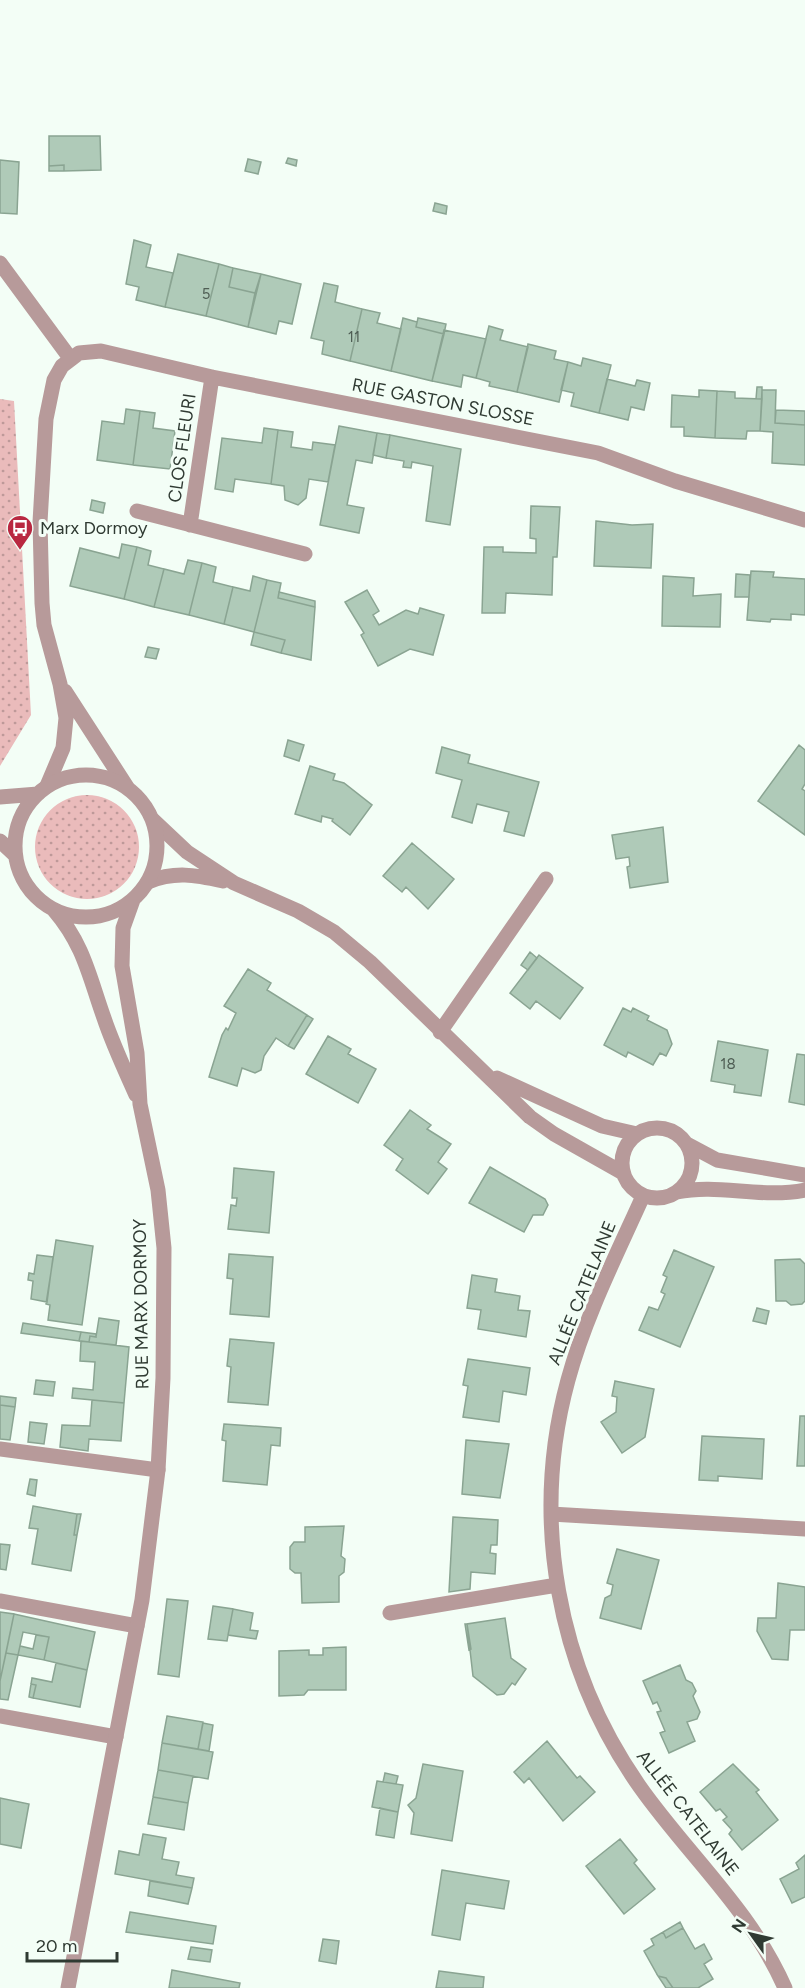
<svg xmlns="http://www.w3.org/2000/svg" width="805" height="1988" font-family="Figtree,sans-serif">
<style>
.grass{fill:url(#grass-dots)}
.building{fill:#afcab8;stroke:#8aa492;stroke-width:1.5}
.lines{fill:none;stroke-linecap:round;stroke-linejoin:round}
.minor{stroke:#b79a9a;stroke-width:15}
.tertiary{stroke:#b79a9a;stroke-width:15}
.labels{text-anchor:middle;stroke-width:6;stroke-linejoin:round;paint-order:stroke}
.number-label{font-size:15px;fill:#4f5e54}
.street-label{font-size:18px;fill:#2f3a32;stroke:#f3fef6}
.poi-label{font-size:18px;fill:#2f3a32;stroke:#f3fef6;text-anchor:start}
</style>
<defs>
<pattern id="grass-dots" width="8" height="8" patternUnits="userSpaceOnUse" patternTransform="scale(1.5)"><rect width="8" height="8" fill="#eabbbb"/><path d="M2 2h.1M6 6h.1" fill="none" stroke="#be9999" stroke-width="1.8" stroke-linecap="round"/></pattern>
</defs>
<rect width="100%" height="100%" fill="#f3fef6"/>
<!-- grass -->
<path class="grass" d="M0,399L14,401L31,715L0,766Z
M35 847a52 52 0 1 1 104 0a52 52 0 1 1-104 0Z"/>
<!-- building -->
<path class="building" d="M49,136H100L101,170L64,171V165L49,166Z
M288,158L297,160L296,166L286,163Z
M248,159L261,162L258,174L245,171Z
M0,160L19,162L17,214L0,213Z
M64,165V171H49V166Z
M435,203L447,206L446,214L433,211Z
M134,240L151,245L146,267L173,273L165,307L136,300L139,287L126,284Z
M178,254L219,264L206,316L165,307Z
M219,264L233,268L229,287L255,293L248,327L206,316Z
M233,268L261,274L255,293L229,287Z
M261,274L301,284L292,324L279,321L276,334L248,327Z
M324,283L338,286L335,302L362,309L350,361L322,354L324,341L311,338Z
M362,309L380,313L377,323L401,329L391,371L350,361Z
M403,318L417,322L416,327L444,334L432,381L391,371Z
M418,318L446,324L444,334L416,327Z
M489,326L503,330L500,340L528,347L517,392L489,386L490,382L476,378Z
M444,330L486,339L476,378L463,375L461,387L432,381Z
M528,344L556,351L554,359L568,362L559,402L517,392Z
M583,358L611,365L599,413L571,406L574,393L561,390L568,362L581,366Z
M607,379L635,386L637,380L650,383L644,410L631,407L628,420L599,413Z
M757,387H762V399H756Z
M699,390L717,391L715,438L684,436V427H671L672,395L699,397Z
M762,390H776L775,423L805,425V465L772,463L773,432L760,431Z
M717,391L735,392V398L762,399L760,431H747L746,439L715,438Z
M126,409L140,411L133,465L97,460L102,421L124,424Z
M776,410L805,411V425L775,423Z
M140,411L155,413L153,428L175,431L170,469L133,465Z
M339,426L377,433L372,463L356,460L347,505L364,508L359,533L320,525Z
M264,428L278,430L271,484L235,479L233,492L215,489L222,438L262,443Z
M278,430L293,432L291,447L312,450L313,442L335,445L328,482L309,479L306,498L298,505L285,500L284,486L271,484Z
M377,433L390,435L386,458L373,455Z
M390,435L461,449L450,525L426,521L433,466L412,462L411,468L403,467L404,461L386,458Z
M92,500L105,503L103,513L90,510Z
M531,506L560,507L557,557H553L552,595L506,593L505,613H482L484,547H503V552L536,553V539L530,538Z
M596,521L632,525L653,524L651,568L594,566Z
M122,544L137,547L124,599L70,586L80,548L119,558Z
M137,547L151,551L148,565L164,569L154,607L124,599Z
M188,560L202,563L189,615L154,607L164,569L184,574Z
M202,563L216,567L213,582L233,587L224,624L189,615Z
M751,571L774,572L773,577L805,579V615L791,614V620L771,619L770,622L747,620Z
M736,574L750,575L749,597H735Z
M253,576L267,580L254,632L224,624L233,587L250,591Z
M663,576L694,578L693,596L721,594L720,627L662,626Z
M267,580L281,583L278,598L315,607L311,660L281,653L285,640L254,632Z
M367,590L379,611L373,615L379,625L406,610L418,614L420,608L444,615L433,655L410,649L378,666L361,635L364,633L345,602Z
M279,592L315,601V607L278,598Z
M254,632L285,640L281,653L251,645Z
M148,647L159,649L156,659L145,657Z
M288,740L304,745L299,761L284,756Z
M799,745L805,750V784L802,789L805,791V835L758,801Z
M442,747L470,755L468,763L539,782L524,836L504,831L509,812L477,804L472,823L452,817L462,780L436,773Z
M310,766L335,774L333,780L344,783L372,805L350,835L332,821L333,819L322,816L321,822L295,814Z
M663,827L668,882L630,888L627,867L630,866L629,857L616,859L612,835Z
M412,843L454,879L428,909L406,887L402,892L383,876Z
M530,952L537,958L528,970L521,965Z
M539,955L583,988L560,1019L536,1001L530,1009L510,993Z
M248,969L271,983L267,990L307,1015L288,1046L276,1038L264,1056L261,1070L255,1073L242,1068L237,1086L209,1077L222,1035L226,1028L228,1030L236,1013L224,1006Z
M623,1008L631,1012L633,1008L649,1016L647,1020L667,1030L672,1044L666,1056L660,1053L653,1065L628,1052L626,1057L604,1045Z
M307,1015L313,1019L294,1049L288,1046Z
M328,1036L351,1049L348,1054L376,1069L358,1103L306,1074Z
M718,1041L768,1050L761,1096L734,1092L735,1085L711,1081Z
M797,1054L805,1055V1105L789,1102Z
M410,1110L431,1125L427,1129L451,1144L438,1162L447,1169L428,1194L396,1170L403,1159L384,1145Z
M490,1167L545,1199L548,1205L543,1215H533L524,1232L469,1203Z
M234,1168L274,1172L269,1233L228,1229L231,1205L236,1206L237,1198H232Z
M56,1240L93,1246L82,1325L48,1320L50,1305L46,1304Z
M674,1250L714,1267L680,1347L639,1330L649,1307L658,1310L665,1294L661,1292L667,1277L663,1275Z
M229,1254L273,1257L269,1317L230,1314L233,1279L227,1278Z
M37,1255L53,1257L47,1302L31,1299L33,1281L28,1280L29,1273L34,1274Z
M800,1259L805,1264V1301L802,1304L791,1305L786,1301H776L775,1260Z
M472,1275L497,1279L495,1292L520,1296L518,1310L530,1311L526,1337L478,1329L481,1310L467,1308Z
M757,1308L769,1311L766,1324L753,1321Z
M99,1318L119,1321L116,1345L89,1342L90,1336L96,1337Z
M23,1323L81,1332L79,1341L21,1333Z
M81,1332L96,1334V1337L90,1336L89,1342L79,1341Z
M230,1339L274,1343L268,1405L228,1402L231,1367L227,1366Z
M81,1341L129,1347L124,1403L72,1398L73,1388L93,1390L95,1362L80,1361Z
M468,1359L530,1368L526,1395L503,1391L499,1422L463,1417L468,1386L463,1385Z
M36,1380L55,1382L53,1396L34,1394Z
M615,1381L654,1389L645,1437L622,1453L601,1422L616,1412L617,1397L612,1396Z
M0,1396L16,1398L15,1407L0,1405Z
M92,1400L124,1403L121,1441L89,1439L88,1451L60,1447L62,1425L90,1426Z
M0,1405L15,1407L10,1440L0,1439Z
M800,1416H805V1466H797Z
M30,1422L47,1424L44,1444L28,1442Z
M224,1424L281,1428L280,1446L271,1445L267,1485L223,1481L226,1441L222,1440Z
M702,1436L764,1439L762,1479L718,1476V1481L699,1480Z
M466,1440L509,1444L500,1498L462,1494Z
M30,1479L37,1480L35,1496L27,1494Z
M33,1506L77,1514L74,1535H77L71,1571L32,1564L38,1529L29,1528Z
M77,1514H81L77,1535H74Z
M453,1517L498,1520L497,1545H491L490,1553L496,1554L495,1574L471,1572L470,1589L449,1592Z
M344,1526L341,1556L345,1559L344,1572L339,1576V1602L302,1603L301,1573H295L290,1569V1547L294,1542H305V1527Z
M0,1544L10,1545L6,1570L0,1569Z
M617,1549L659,1560L641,1629L600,1618L605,1598L611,1595L613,1585L607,1583Z
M778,1583L805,1587V1630H790L788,1660L772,1659L757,1631L758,1618H776Z
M167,1599L188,1601L179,1677L158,1674Z
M213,1606L233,1609L227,1641L208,1639Z
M233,1609L253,1613L250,1630L258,1631L256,1639L228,1635Z
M0,1612L14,1614L0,1681Z
M14,1614L95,1632L87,1670L44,1660L49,1637L23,1632L18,1655L6,1653Z
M505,1618L511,1658L526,1669L515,1685L512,1683L504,1694L497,1695L473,1676L467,1624Z
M465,1624H467L471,1649L469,1650Z
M36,1635L49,1637L44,1660L18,1655L20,1646L33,1649Z
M346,1647V1690H308L304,1695L279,1696V1651L309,1650V1655H323V1648Z
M6,1653L18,1655L8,1700L0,1699V1681Z
M56,1663L87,1670L80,1707L33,1698L36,1685L31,1684L32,1678L52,1682Z
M680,1665L686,1680L692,1683L696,1691L693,1696L700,1712L697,1719L687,1722L695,1741L669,1753L660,1733L665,1731L657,1712L661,1711L657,1702L653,1704L643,1681Z
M31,1684L36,1685L33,1698L29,1697Z
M167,1716L203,1722L198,1749L162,1743Z
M203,1723L213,1725L209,1751L198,1749Z
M547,1741L577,1778L580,1776L595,1792L563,1821L529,1778L524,1783L514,1772Z
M162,1743L213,1752L208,1779L158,1770Z
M423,1764L463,1771L452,1841L411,1834L414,1813L408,1805L416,1798Z
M733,1764L759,1790L756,1792L778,1820L742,1850L729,1834L732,1830L723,1820L727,1817L720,1809L716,1811L700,1792Z
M158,1770L193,1776L188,1803L153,1797Z
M385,1773L398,1776L396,1784L383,1782Z
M377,1781L403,1785L398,1812L372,1807Z
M153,1797L188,1803L184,1830L148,1824Z
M0,1798L29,1804L21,1848L0,1844Z
M380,1808L398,1812L394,1838L376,1835Z
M143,1834L166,1838L162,1859L179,1862L176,1875L194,1878L192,1888L115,1874L119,1851L139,1855Z
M620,1839L637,1860L634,1863L655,1889L624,1914L586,1866Z
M805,1855V1897L792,1903L780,1879L799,1869L796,1863Z
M442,1870L509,1881L504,1909L466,1903L460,1940L432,1935Z
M150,1881L192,1888L188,1904L148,1896Z
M130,1912L216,1926L213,1944L126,1932Z
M680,1922L683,1928L666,1938L663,1932Z
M683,1928L695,1949L704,1944L712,1959L704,1964L713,1979L698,1988H673L666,1978L658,1976L644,1951L654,1945L651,1939L663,1932L666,1938Z
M323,1939L339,1941L336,1964L319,1961Z
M191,1947L212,1950L210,1962L188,1959Z
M172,1970L240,1983L239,1988H169Z
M439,1971L484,1977L483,1988H436Z
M658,1976L666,1978L673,1988H666Z"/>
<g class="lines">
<!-- minor -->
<path class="minor" d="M0,263L70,358
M137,511L305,554
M190,525L212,377
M65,691L127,787
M47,786L63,748L66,718L60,684L44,625L42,603L40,522L46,419L54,380L62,366L79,353L101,351L212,377L598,453L675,481L805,520
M153,820L187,852L234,883L298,911L334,932L370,962L530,1117L554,1134L623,1173
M148,882C175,871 195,875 223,881
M440,1032L546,879
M497,1078L602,1126L637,1134
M622 1163a35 35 0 1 1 70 0a35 35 0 1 1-70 0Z
M687,1144L717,1160L805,1175
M677,1192C719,1183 760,1199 805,1190
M643,1196C616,1256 585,1317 568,1380C530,1519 557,1669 640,1787C688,1855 751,1910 785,1988
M0,1449L158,1470
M551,1514L805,1529
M0,1601L137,1626
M390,1613L557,1585
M0,1716L116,1737"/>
<!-- tertiary -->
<path class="tertiary" d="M15 846a71 71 0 1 1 142 0a71 71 0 1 1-142 0Z
M0,797L38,794
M0,841L15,855
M54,910C84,945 89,976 104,1018C113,1045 125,1070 136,1095
M68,1988L142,1600L158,1470L163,1378L164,1248L158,1190L140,1104L137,1053L122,966L123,928L133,900"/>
</g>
<!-- icons -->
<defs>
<g id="bus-pin" transform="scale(1.35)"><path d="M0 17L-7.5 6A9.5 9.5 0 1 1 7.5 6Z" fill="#b92841" stroke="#f3fef6"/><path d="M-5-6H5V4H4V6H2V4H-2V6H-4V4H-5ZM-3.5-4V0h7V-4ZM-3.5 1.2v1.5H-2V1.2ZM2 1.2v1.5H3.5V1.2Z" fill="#fff"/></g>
</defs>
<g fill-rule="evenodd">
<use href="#bus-pin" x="20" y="528"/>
</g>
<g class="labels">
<!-- number labels -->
<g class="number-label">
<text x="206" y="299">5</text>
<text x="354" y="342">11</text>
<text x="728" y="1069">18</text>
</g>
<!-- street labels -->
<g class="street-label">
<text transform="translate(443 402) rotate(11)" y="6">RUE GASTON SLOSSE</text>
<text transform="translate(182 448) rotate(-82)" y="6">CLOS FLEURI</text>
<text transform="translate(582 1293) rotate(-68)" y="6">ALLÉE CATELAINE</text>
<text transform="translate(141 1304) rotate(-91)" y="6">RUE MARX DORMOY</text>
<text transform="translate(688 1813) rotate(52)" y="6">ALLÉE CATELAINE</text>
</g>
<!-- poi labels -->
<g class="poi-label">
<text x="40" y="534">Marx Dormoy</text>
</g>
</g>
<!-- north arrow -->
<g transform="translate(751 1934) rotate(304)" stroke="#f3fef6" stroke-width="4.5" paint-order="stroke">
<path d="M0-4.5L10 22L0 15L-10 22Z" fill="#2f3a32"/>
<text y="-9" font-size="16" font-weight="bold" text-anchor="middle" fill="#2f3a32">N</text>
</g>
<!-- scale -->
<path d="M27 1952v9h90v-9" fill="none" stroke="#2f3a32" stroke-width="3"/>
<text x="36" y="1952" font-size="18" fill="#2f3a32" stroke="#f3fef6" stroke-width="4.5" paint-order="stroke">20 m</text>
</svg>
